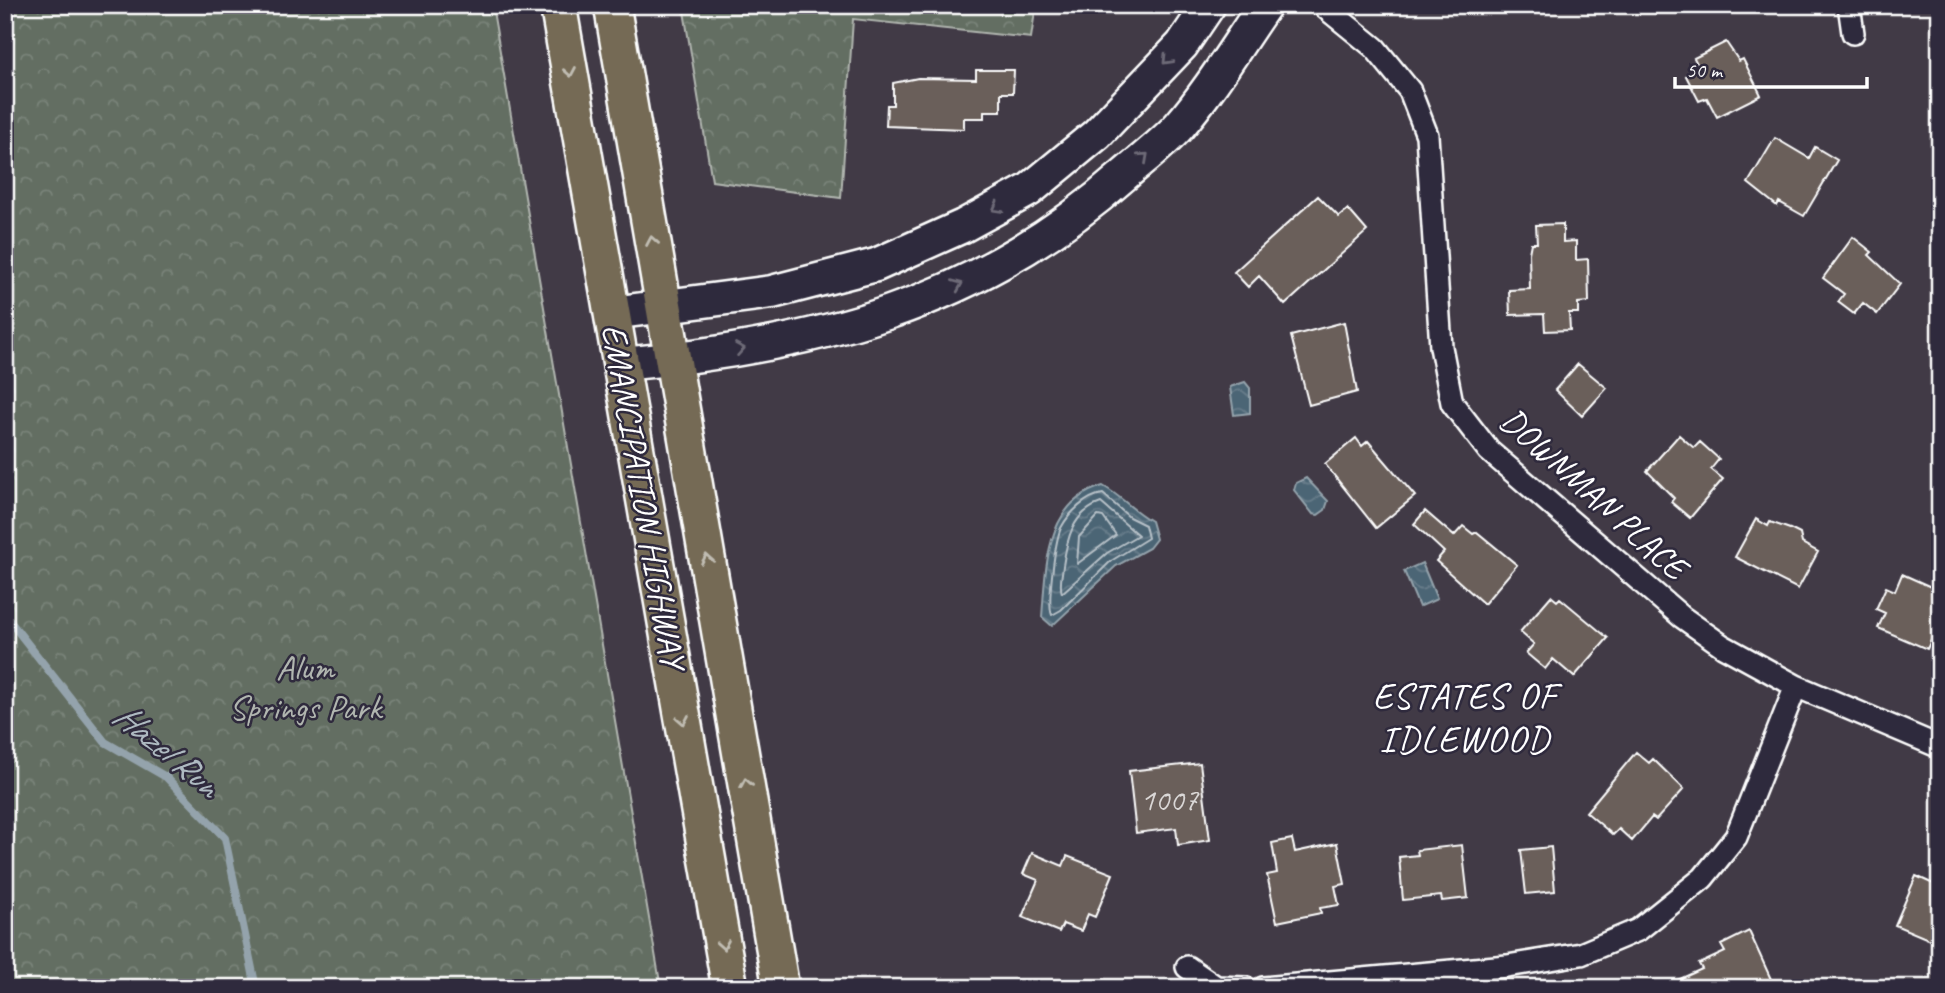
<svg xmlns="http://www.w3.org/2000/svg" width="1945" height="993" font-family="Caveat,sans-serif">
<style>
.forest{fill:url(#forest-crowns);stroke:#b1b6b0;stroke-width:2}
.water{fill:url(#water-waves);stroke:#94a3ac;stroke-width:2}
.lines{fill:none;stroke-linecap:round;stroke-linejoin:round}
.shore{stroke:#b7c1c8;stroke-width:2}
.stream{stroke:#94a3ac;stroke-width:8}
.building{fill:#6a5e5a;stroke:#fff;stroke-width:2}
.street-casing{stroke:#fff;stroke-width:26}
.secondary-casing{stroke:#fff;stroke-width:37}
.primary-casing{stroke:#fff;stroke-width:40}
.street{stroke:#2f2a3d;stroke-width:21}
.secondary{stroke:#2f2a3d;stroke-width:32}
.primary{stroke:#746b55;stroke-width:35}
.oneway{stroke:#6d6a77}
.oneway2{stroke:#c0bcb2}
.labels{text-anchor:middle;stroke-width:5;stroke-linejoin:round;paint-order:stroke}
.number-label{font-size:32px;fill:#dad7d6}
.street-label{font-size:35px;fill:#fff;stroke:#2f2a3d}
.park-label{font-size:35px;fill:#b1b6b0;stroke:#2f2a3d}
.neighbourhood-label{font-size:37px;letter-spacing:2px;fill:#fff;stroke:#2f2a3d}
.water-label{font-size:37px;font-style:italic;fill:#aebac1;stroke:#2f2a3d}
</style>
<defs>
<pattern id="forest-crowns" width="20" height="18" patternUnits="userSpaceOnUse" patternTransform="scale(1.75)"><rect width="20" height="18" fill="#636e62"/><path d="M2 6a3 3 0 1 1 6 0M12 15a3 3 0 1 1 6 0" fill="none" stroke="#7a847a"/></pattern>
<pattern id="water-waves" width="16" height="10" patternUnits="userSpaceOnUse" patternTransform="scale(1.75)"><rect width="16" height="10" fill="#4c6575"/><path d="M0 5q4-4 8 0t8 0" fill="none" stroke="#677c8a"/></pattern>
</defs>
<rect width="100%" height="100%" fill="#413a46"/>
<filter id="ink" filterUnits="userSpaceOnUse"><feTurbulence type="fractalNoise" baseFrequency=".0143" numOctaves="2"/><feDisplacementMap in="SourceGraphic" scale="14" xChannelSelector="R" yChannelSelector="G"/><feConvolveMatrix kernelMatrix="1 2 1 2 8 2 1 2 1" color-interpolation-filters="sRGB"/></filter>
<g filter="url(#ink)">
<!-- forest -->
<path class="forest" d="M5,5H492L661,988H5Z
M683,5H1036L1031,38L853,19L841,198L712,181Z"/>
<!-- water -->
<path class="water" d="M1245,382L1250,388V413L1234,415L1230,387Z
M1306,478L1328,501L1325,510L1318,515L1313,514L1294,490L1296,483Z
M1103,486C1121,496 1133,511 1151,521L1156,539L1149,548L1116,566L1052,626L1042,617C1046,567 1045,502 1103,486Z
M1422,563L1437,599L1419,607L1404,571Z"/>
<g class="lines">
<!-- shore -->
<path class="shore" d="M1103,494L1129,517L1145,525L1148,538L1111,561L1061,610L1052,615C1047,604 1055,541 1061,528C1069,513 1086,496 1103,494Z
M1101,503L1138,535L1107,553L1062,593C1059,585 1062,575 1063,566C1067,539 1072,513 1101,503Z
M1098,516L1103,517L1116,535L1077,564L1079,537Z"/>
<!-- stream -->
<path class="stream" d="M5,615L105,742L166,777L225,838L256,988"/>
</g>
<!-- building -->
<path class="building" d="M1726,42L1739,61L1743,59L1761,95L1717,117L1707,98L1699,101L1686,76L1700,69L1694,58Z
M976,70H1014L1013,93H1001V111H984V118H964V129L886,126L887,105H893V83L918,78L976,79Z
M1775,138L1809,158L1815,147L1837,160L1804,216L1779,202L1777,206L1748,183Z
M1318,196L1339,217L1348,209L1367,231L1285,305L1259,276L1248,287L1234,272Z
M1563,224V242L1576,241V260L1588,259L1589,302L1578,303V313H1569L1570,330L1545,331L1544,314L1510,315L1509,290L1530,289L1529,253L1531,243H1537L1536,225Z
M1853,237L1872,252L1869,255L1900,284L1877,314L1863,303L1854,314L1838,302L1844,294L1823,278Z
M1344,322L1357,392L1309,405L1291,336Z
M1578,364L1607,388L1582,416L1555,390Z
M1679,435L1694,448L1700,442L1719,459L1711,469L1723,479L1690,518L1671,502L1674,498L1647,471Z
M1356,438L1362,446L1368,441L1415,496L1376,528L1325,464Z
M1425,511L1454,536L1463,526L1473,534L1477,532L1517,565L1484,604L1436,561L1444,552L1414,524Z
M1756,519L1768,526L1770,522L1790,529L1800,534L1802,543L1818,552L1798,589L1735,557Z
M1902,574L1940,591V636L1934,634L1927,649L1878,628L1885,613L1876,609L1886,587L1895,591Z
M1551,596L1557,601L1560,598L1608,638L1574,677L1553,659L1545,669L1526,653L1534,644L1520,632Z
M1636,752L1649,763L1653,759L1684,789L1656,820L1652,817L1632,841L1619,829L1613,835L1586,812Z
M1200,763L1210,840L1178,845L1176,828L1136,833L1129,771Z
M1292,839L1295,852L1337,843L1345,884L1335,886L1339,905L1320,908L1321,913L1277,922L1267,875L1277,873L1272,843Z
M1462,845L1468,898L1442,901L1441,896L1403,900L1399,857L1418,855L1417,850Z
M1551,847L1555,891L1526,894L1521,850Z
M1032,853L1063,866L1067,856L1113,874L1095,917L1088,914L1081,931L1063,924L1059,932L1022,917L1038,880L1023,874Z
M1916,876L1940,887V944L1895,925Z
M1749,931L1775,988H1660L1702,969L1699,964L1725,952L1721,945Z"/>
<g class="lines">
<!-- street casing -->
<g class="street-casing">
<path id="street" d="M1322,5L1375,48L1410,91L1427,135L1441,347L1452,403L1489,451L1682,617L1723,646L1796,686L1940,747
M1849,5L1853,33
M1187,967L1216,987L1246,988
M1263,988L1507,966L1581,954L1638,930L1703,878L1736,837L1796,686"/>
</g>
<!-- secondary casing -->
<g class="secondary-casing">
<path id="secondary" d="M612,313L772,292L876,265L963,226L1029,190L1097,134L1182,45L1209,5
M621,364C812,347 977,306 1123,176C1141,160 1163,144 1179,126C1211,89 1237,45 1265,5"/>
</g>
<!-- primary casing -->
<g class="primary-casing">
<path id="primary" d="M558,5L730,988
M612,5L781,988"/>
</g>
<!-- street -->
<use href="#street" class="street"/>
<!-- secondary -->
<use href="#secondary" class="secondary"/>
<!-- primary -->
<use href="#primary" class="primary"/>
</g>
<!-- one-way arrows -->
<defs><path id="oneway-chevron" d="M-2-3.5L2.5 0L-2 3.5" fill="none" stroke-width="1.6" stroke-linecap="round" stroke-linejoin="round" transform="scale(1.75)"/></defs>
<g class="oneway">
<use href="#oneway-chevron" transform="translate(1167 60) rotate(134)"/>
<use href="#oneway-chevron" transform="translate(1144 157) rotate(-42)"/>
<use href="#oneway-chevron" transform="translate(997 208) rotate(151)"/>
<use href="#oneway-chevron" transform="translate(958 285) rotate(-23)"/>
<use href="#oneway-chevron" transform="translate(740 349) rotate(-10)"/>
</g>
<g class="oneway2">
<use href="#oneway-chevron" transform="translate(570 72) rotate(80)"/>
<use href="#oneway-chevron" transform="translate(652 241) rotate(-100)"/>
<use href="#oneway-chevron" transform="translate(707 559) rotate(-100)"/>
<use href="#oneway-chevron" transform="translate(683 720) rotate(80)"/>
<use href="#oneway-chevron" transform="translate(746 783) rotate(-100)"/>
<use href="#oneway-chevron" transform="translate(723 945) rotate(80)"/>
</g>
</g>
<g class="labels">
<!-- number labels -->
<g class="number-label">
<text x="1169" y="810">1007</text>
</g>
<!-- street labels -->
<g class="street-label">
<text transform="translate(1594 493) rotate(42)" y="12">DOWNMAN PLACE</text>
<text transform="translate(644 496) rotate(80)" y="12">EMANCIPATION HIGHWAY</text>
</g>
<!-- park labels -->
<g class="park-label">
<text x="305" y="679">Alum<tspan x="305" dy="40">Springs Park</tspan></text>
</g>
<!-- neighbourhood labels -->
<g class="neighbourhood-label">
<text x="1465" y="708">ESTATES OF<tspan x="1465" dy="43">IDLEWOOD</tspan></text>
</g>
<!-- water labels -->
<g class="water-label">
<text transform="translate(167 749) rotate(40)" y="13">Hazel Run</text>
</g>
</g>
<!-- margin -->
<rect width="1945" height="993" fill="none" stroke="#2f2a3d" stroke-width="28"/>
<rect x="14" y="14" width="1917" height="965" fill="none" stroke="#fff" stroke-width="2.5" filter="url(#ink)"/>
<!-- scale -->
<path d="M1675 77v10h192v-10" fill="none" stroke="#ffffff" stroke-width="3.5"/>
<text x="1686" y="77" font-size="21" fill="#ffffff" stroke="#2f2a3d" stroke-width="5" paint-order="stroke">50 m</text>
</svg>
